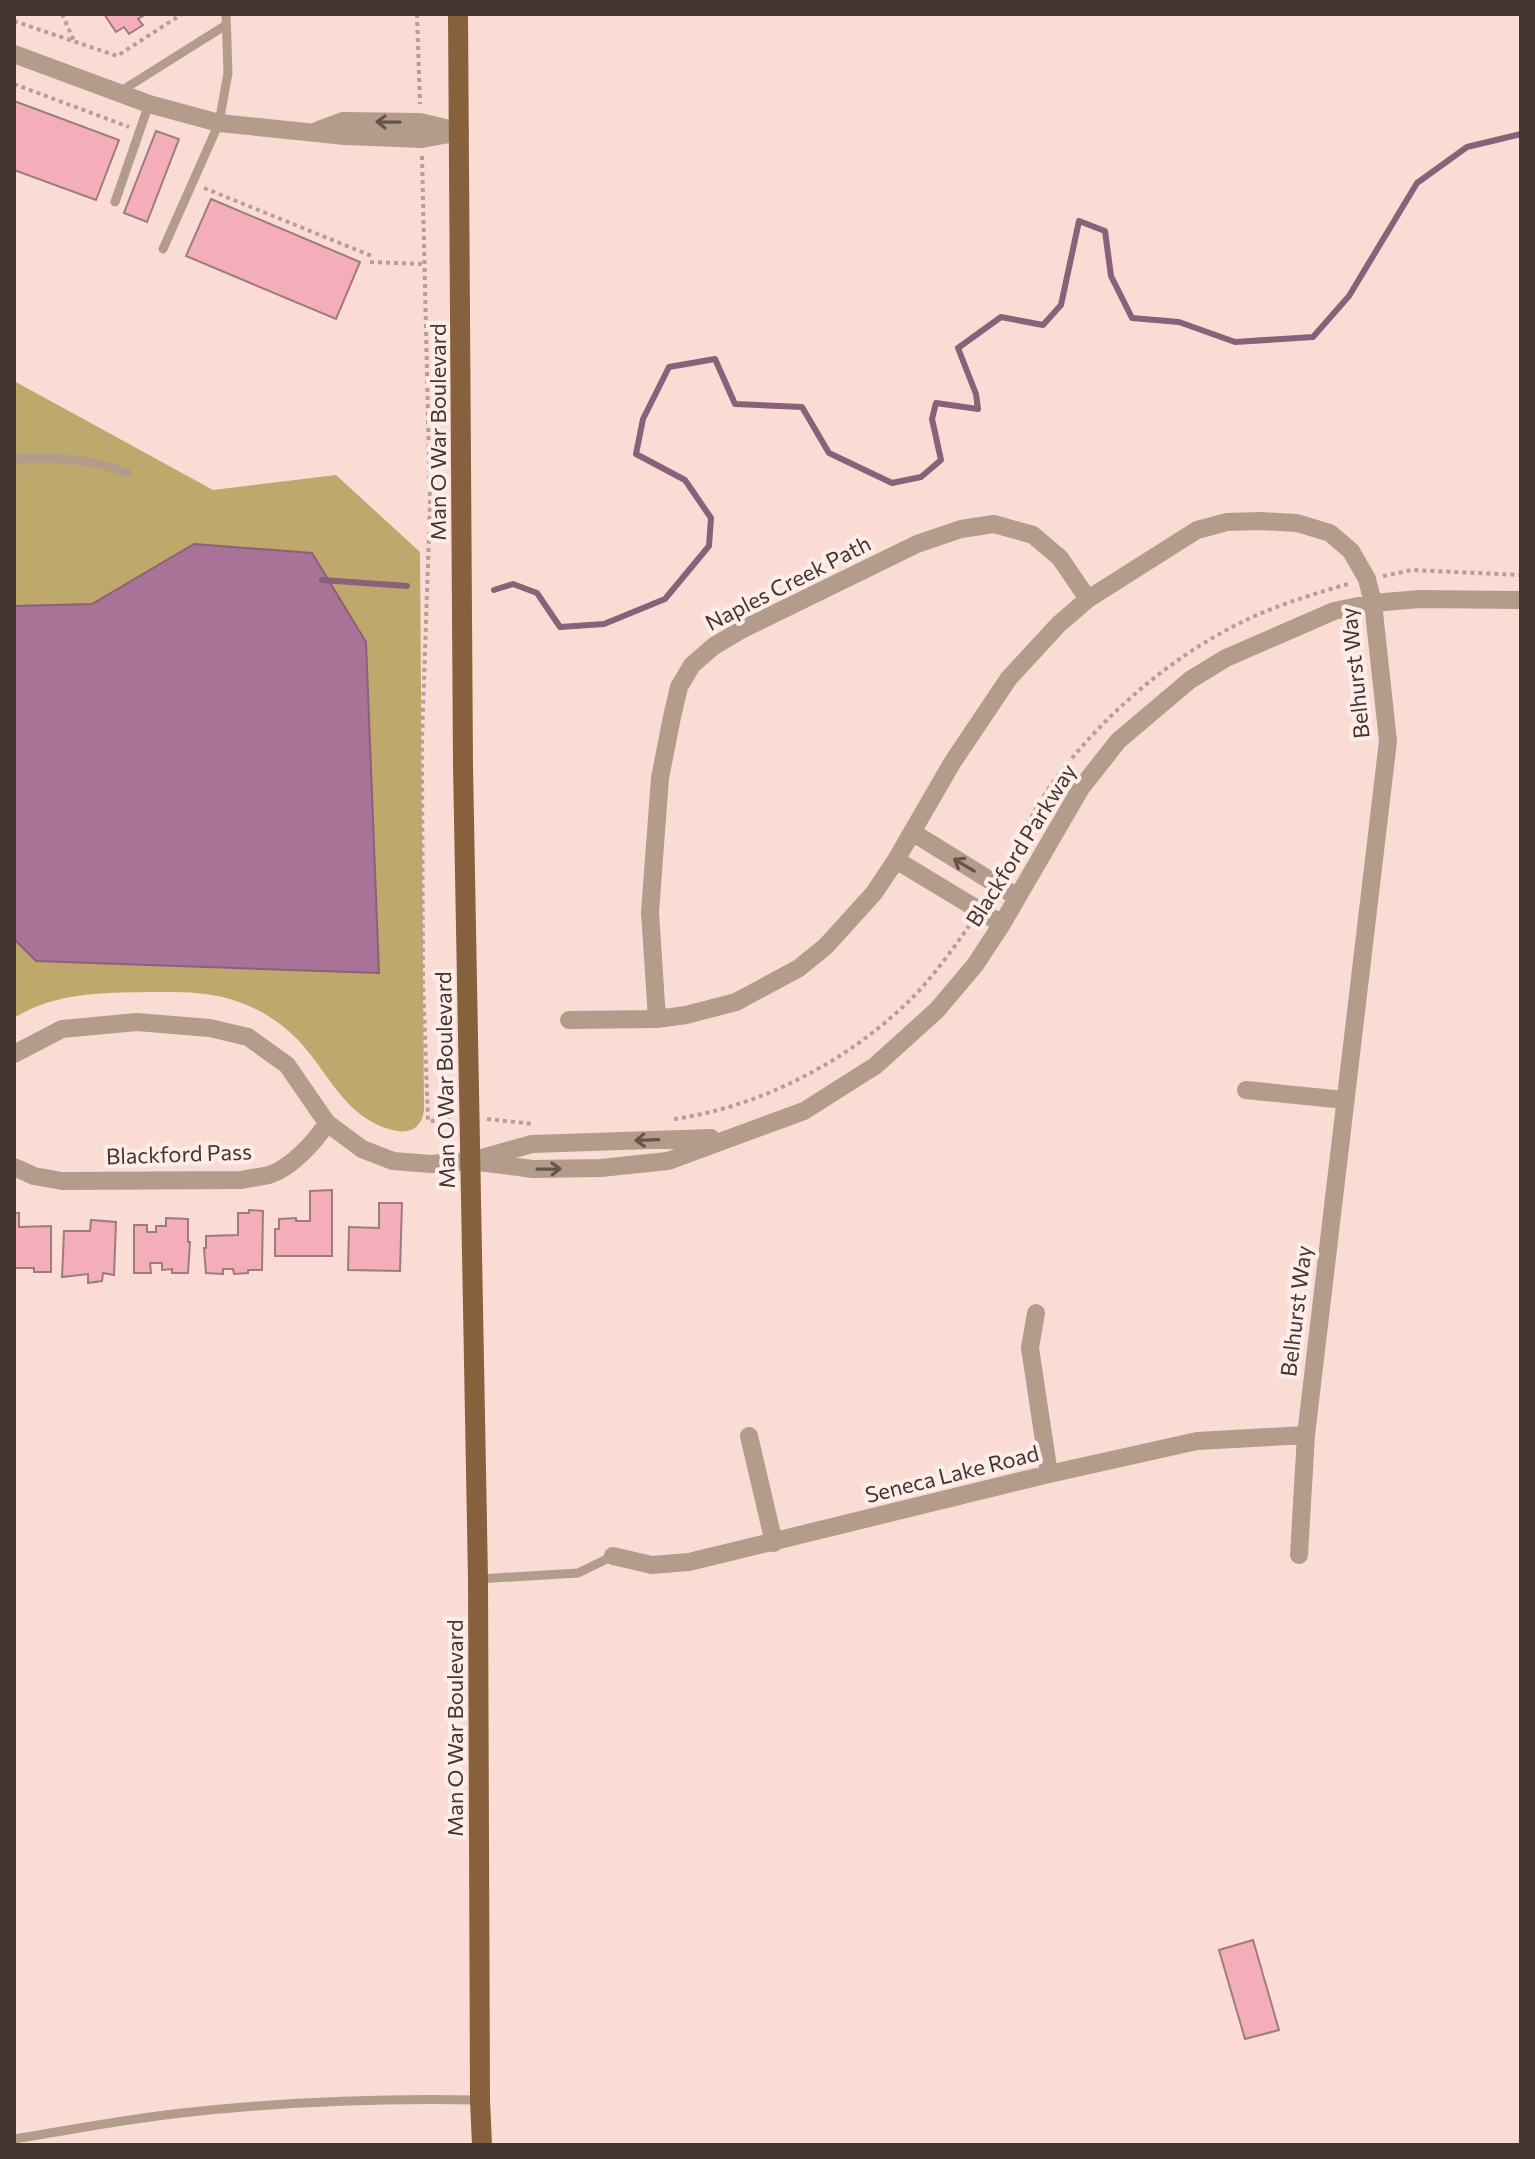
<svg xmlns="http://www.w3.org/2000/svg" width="1535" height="2159" font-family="Commissioner,sans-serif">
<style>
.forest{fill:#bea86c}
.water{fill:#a97397;stroke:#8b6079;stroke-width:2}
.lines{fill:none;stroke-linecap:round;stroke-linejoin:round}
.stream{stroke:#8b6079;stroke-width:6}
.building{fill:#f3aeba;stroke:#9e7b81;stroke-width:2}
.path{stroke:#b79f98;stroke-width:4;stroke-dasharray:4 4;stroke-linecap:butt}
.lane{stroke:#b39d8a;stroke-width:9}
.street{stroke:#b39d8a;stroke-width:18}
.primary{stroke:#87613e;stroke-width:20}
.oneway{stroke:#65544c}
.labels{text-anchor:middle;stroke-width:8;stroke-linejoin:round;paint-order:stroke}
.street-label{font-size:22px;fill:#443532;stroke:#fdede9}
</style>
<rect width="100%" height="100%" fill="#fadcd4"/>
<!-- forest -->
<path class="forest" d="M14,381L213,490L336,475L420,552L424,1110C420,1143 386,1131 367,1119C336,1099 321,1062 295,1037C278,1020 256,1007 233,1000C206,991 177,992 149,992C101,993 56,992 14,1018Z"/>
<!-- water -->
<path class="water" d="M194,544L312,553L366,642L379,973L36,961L14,939V606L92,604Z"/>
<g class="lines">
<!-- stream -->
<path class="stream" d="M322,580L407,586
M494,590L513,584L537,593L560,627L604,624L665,599L709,546L711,518L685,480L636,454L643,419L669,367L715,359L735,404L802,407L829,453L892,483L921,477L941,460L932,419L936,403L978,409L976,394L958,348L1001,317L1043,325L1061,305L1079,221L1105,231L1111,276L1132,318L1179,322L1235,342L1313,337L1349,296L1417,183L1467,147L1521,134"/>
</g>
<!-- building -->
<path class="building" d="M104,14H146L138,19L143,25L129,34L124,27L116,32Z
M14,101L119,140L96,200L14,170Z
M156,131L179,139L147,222L124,213Z
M211,199L360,262L336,319L186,256Z
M332,1190V1256H275V1229H279V1219L296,1218V1221H310V1191Z
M379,1203H402L400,1271L348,1270L349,1227L379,1228Z
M249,1210L263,1211L262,1270H248V1273L234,1274L233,1269H223V1274L206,1273L204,1248H206V1236L238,1235V1213H249Z
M14,1213H19V1227L51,1226V1272H34V1268H14Z
M166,1218L188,1219V1242H190L188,1273H172V1269L162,1270V1263H150L151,1273H134V1225H147V1232H156V1226H166Z
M91,1220L116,1222L114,1275L103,1273L102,1281L88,1283V1274L62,1277L64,1231H90Z
M1253,1940L1279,2030L1245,2039L1219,1950Z"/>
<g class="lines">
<!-- path -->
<path class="path" d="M62,14L74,41
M417,14L420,104
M14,21L117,56L182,14
M14,84L129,127
M422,156L430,504L422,740L423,982L428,1121L451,1120
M204,188L372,256
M370,262L423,264
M1383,576L1412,570L1521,575
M1005,867C1022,834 1040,797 1064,768C1112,708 1173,656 1242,622C1276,605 1314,594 1351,583
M487,1119L534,1124
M674,1119C761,1107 850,1060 912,998C933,977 952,950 969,926"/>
<!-- lane -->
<path class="lane" d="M121,91L226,25
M115,202L149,104
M163,249L219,123L228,73L226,14
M14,459C52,457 91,458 127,473
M478,1579L578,1573L613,1556
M14,2139C70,2130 126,2119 182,2113C281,2102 381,2098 480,2100"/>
<!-- street -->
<path class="street" d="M14,54L149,104L219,123L345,136L422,139L460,132
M319,130L343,121L420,122L454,130
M912,832L1017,897
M896,860L1002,924
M657,1019L650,912L660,778L672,717L679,687L692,665L714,646L741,630L917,544L961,529L994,524L1033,535L1060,558L1088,599
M569,1020L657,1019L686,1015L736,1002L799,968L826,946L874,893L896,860L952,763L1009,678L1059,624L1088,599L1197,530L1227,522L1260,521L1297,523L1330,533L1351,551L1367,579L1373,603L1388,741L1306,1435L1299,1555
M14,1054L62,1029L137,1022L210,1028L248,1037L287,1065L327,1123L362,1149L393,1161L431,1164L471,1161L532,1144L711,1138
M1246,1090L1345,1100
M471,1161L533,1169L601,1168L668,1161L804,1111L875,1066L937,1010L975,965L1002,924L1081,788L1118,741L1190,680L1226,658L1334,611L1373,603L1420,599L1519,600
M14,1167L34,1176L62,1181L242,1180C251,1178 260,1177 269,1175C291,1168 315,1142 327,1123
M1036,1313L1030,1348L1049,1474
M749,1436L774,1543
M613,1556L652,1565L689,1562L1049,1474L1197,1441L1306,1435"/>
<!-- primary -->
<path class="primary" d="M458,14L463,765L478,1579L480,2100L482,2145"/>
</g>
<!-- one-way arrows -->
<defs><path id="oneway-shaft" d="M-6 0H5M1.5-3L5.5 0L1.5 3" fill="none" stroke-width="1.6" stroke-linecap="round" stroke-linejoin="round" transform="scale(2)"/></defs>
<g class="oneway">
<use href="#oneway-shaft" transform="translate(388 122) rotate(-179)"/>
<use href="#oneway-shaft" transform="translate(964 865) rotate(-149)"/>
<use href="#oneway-shaft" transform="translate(647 1140) rotate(178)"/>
<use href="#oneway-shaft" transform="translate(549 1169) rotate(-1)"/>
</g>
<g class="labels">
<!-- street labels -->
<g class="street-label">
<text transform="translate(438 432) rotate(-90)" y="8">Man O War Boulevard</text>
<text transform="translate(788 583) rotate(-27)" y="8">Naples Creek Path</text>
<text transform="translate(1355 673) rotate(-96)" y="8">Belhurst Way</text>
<text transform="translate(1021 845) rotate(-58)" y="8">Blackford Parkway</text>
<text transform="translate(445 1080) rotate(-91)" y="8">Man O War Boulevard</text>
<text transform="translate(179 1154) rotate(-2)" y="8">Blackford Pass</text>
<text transform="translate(1296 1311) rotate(-83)" y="8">Belhurst Way</text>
<text transform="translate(952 1474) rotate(-14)" y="8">Seneca Lake Road</text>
<text transform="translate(455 1728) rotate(-90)" y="8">Man O War Boulevard</text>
</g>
</g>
<!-- border -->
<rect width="1535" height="2159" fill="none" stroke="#443532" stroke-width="32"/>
</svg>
